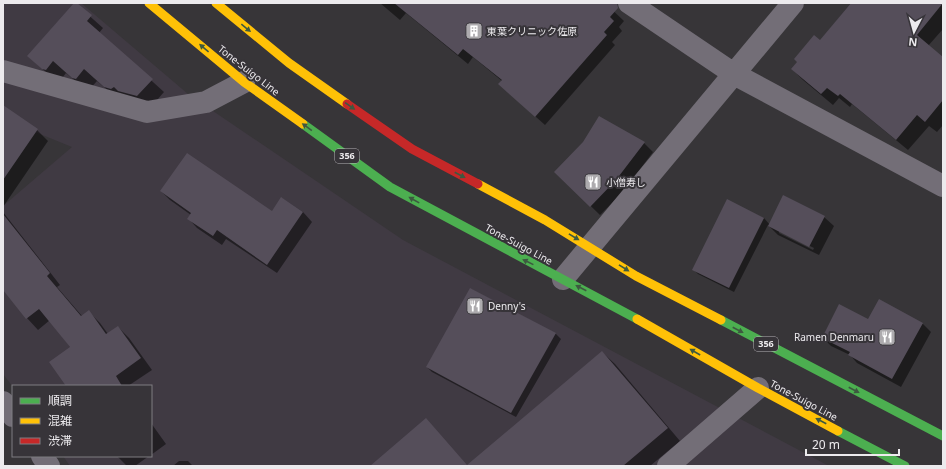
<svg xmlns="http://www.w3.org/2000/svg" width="946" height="469" font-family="'Noto Sans','Noto Sans JP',sans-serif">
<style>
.built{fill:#403a43}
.shadow{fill:#0007;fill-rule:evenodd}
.building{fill:#554e5a}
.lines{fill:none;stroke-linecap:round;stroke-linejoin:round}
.street{stroke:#736e77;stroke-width:22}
.fast{stroke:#4caf50;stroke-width:9}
.slow{stroke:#ffc107;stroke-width:9}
.jam{stroke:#c62828;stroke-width:9}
.oneway{fill:#3d5940}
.labels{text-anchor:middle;stroke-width:4;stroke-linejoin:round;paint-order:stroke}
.shield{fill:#373439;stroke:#b6b3b7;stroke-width:1}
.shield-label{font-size:9px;font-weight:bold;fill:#eceaed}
.poi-label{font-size:10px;fill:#eceaed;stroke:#373439;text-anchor:start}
.street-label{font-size:10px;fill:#eceaed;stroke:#373439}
</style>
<rect width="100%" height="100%" fill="#373538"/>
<!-- built -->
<path class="built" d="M3,3H81L188,94L403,240L829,466H70L63,456H151V386H13V387L3,374V206L72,147L3,119Z"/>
<!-- shadow -->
<path class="shadow" d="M75,3L103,28L99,33L164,92L150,108L118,99L97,81L88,91L86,90L66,73L59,82L56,81L28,56Z
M380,3H605L624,21L619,27L622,31L612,42L615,45L545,125L499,84L502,81L473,57L468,64L406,13L400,20Z
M851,3H943V29L928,46L943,59V125L937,132L929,126L908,150L852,104L850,107L839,98L833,105L803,80L792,69L820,41Z
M599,118L644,143L653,152L622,193L600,215L565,181L584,143Z
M3,119L37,130L48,141L3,207Z
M161,191L272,212L282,198L303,212L312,222L277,273L226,239L222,245L197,228L188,218L191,215L170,200Z
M3,212L60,285L57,287L82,316L89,312L100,323L108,334L118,327L129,338L152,370L128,386H67L71,348L50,320L38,330L27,318L3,289Z
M824,217L834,226L819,255L778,235L768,225L734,292L698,274L693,269L764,218L770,225ZM779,231L814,248L813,250L779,233Z
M471,289L556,334L561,339L516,417L432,372L427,367Z
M868,320L923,324L931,332L901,387L857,363L850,355L831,346L823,338Z
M602,352L615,364L680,441L650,466H468Z
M151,423L166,444L151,455Z
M117,456H149L135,466H127Z
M179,461H188L193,466H173Z"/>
<!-- building -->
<path class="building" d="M74,3H77L92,15L87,21L153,79L137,96L118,91L114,87L111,89L104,87L84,69L76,79L72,78L53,61L46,70L42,69L27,56Z
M394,3H617L618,8L610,17L614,21L604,32L607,35L535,117L498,84L502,80L463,49L458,55Z
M851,3H943L917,35L943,57V100L925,122L917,115L896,140L840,94L838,96L827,88L821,94L791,69L797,62L794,59L814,35L820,40Z
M3,105L38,129L3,180Z
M599,116L645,142L616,180L590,207L554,172L583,142Z
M187,153L272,211L281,197L303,212L267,265L217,230L213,236L187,219L191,213L160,191Z
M783,195L825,216L809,247L768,226Z
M727,199L764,218L729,288L692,270Z
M3,214L50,273L47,276L81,316L89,310L106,334L118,326L141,358L116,376L122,386H66L49,362L70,347L39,309L26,319L3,290Z
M470,288L556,333L511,413L426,367Z
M879,299L923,323L892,379L848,355L850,352L822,338L839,304L868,319Z
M602,351L668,428L623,466H370L426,418L467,465Z"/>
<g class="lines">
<!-- street -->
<path class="street" d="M629,3L734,74L943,186
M3,71L147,112L206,102L244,82
M563,279L793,3
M3,402L13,416
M42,456L49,466
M668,466L758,388"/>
<!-- fast -->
<path class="fast" d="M303,124L390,187L637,319
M721,320L943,436
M838,431L905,466"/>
<!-- slow -->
<path class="slow" d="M149,3L244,82L303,124
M216,3L289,63L347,104
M478,184L545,220L636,276L721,320
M637,319L758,388L838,431"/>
<!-- jam -->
<path class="jam" d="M347,104L412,149L478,184"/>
</g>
<!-- one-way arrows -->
<defs><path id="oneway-solid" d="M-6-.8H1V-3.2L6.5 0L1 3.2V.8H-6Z"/></defs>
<g class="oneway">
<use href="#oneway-solid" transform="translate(246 28) rotate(39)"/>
<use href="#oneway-solid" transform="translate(204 48) rotate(-140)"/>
<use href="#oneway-solid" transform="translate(350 106) rotate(35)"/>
<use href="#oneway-solid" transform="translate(307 127) rotate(-144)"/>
<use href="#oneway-solid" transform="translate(460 175) rotate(28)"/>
<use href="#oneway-solid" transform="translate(414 200) rotate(-151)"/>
<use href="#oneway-solid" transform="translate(574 237) rotate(31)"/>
<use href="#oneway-solid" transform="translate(528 262) rotate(-154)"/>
<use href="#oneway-solid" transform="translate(624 268) rotate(32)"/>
<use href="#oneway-solid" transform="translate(581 288) rotate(-153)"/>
<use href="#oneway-solid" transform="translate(738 330) rotate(28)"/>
<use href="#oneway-solid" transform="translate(695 352) rotate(-150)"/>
<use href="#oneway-solid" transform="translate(854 390) rotate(28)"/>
<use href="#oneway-solid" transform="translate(821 421) rotate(-152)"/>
</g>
<!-- icons -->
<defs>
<g id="building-square" transform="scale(0.9)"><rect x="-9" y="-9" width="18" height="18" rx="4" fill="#adabae" stroke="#373439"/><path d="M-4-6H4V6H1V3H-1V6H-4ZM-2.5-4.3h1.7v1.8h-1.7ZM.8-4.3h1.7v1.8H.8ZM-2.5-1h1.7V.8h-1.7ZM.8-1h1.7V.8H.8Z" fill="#fff"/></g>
<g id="restaurant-square" transform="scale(0.9)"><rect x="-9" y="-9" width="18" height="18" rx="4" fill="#adabae" stroke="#373439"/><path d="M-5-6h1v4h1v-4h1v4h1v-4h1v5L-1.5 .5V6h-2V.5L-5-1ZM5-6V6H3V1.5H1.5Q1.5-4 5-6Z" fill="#fff"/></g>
</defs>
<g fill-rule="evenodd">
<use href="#building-square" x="474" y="31"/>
<use href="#restaurant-square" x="593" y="182"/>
<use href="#restaurant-square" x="475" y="306"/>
<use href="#restaurant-square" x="887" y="337"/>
</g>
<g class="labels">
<!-- shield labels -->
<g class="shield">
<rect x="335" y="149" width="24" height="14" rx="3"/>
<rect x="754" y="337" width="24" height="14" rx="3"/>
</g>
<g class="shield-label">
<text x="347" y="159">356</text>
<text x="766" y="347">356</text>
</g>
<!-- poi labels -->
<g class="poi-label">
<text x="487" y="35">東葉クリニック佐原</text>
<text x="606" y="186">小僧寿し</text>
<text x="488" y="310">Denny's</text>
<text x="874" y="341" text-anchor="end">Ramen Denmaru</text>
</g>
<!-- street labels -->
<g class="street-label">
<text transform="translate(249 70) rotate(38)" y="4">Tone-Suigo Line</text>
<text transform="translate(519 244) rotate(28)" y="4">Tone-Suigo Line</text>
<text transform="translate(804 400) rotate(28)" y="4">Tone-Suigo Line</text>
</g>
</g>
<!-- border -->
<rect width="946" height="469" fill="none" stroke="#eceaed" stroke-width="8"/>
<!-- legend -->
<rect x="12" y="385" width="140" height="72" fill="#373439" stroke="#7f7d81"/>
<rect x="20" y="398" width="20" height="6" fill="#4caf50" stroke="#7f7d81"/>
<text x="48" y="405" font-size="12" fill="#eceaed">順調</text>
<rect x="20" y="418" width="20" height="6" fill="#ffc107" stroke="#7f7d81"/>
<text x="48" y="425" font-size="12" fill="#eceaed">混雑</text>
<rect x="20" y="438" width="20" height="6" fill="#c62828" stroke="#7f7d81"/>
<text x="48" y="445" font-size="12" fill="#eceaed">渋滞</text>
<!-- north arrow -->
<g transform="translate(914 32) rotate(186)" stroke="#373439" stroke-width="3" paint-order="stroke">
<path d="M0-3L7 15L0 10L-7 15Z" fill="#eceaed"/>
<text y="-6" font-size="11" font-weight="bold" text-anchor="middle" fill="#eceaed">N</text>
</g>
<!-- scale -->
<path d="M806 449v6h93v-6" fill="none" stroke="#eceaed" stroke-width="2"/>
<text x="812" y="449" font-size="12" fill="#eceaed" stroke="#373439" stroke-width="3" paint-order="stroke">20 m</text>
</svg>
